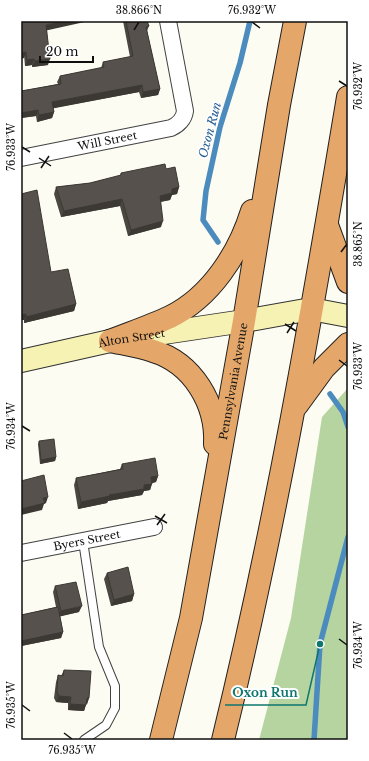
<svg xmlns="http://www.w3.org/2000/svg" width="369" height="761" font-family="'Libre Baskerville',serif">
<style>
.forest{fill:#b5d4a0}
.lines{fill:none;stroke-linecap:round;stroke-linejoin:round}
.stream{stroke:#4b8bbe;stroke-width:5.5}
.lane-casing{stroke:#424242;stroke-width:10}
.street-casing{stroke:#424242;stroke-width:18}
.secondary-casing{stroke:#313131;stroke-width:24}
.highway-casing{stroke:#202020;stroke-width:24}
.lane{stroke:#fff;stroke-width:8}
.street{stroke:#fff;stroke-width:16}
.secondary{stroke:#f6f2b4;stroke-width:22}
.highway{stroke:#e4a769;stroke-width:22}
.wall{fill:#4a4641}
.shaded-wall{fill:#3c3935}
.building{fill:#56514c;stroke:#3c3935}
.ticks{fill:none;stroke:#0f0f0f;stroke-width:1.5}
.labels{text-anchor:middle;stroke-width:4;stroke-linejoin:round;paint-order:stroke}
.street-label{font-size:11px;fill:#0f0f0f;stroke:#fff}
.water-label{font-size:12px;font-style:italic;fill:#255e93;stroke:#fff}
.leader{fill:none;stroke:#0f766e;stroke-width:1.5}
.callout-dot{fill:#0f766e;stroke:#fff;stroke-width:1.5}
.callout-label{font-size:12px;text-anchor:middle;font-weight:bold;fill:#0f766e;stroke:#fff;stroke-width:4;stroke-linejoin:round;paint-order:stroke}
.neatline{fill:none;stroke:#0f0f0f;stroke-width:1.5}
.ticks-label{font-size:10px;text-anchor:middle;fill:#0f0f0f}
</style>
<rect width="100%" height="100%" fill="#fdfcf2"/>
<!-- forest -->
<path class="forest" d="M348,388V740H259L291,618L322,417Z"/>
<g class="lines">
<!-- stream -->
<path class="stream" d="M218,242L203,220L206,191L220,127L240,63L250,21
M330,394L343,412L348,427
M314,740L320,644L348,537"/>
<!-- lane casing -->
<g class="lane-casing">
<path id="lane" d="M83,541L99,647L115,686V708L106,725L84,740"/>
</g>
<!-- street casing -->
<g class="street-casing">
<g id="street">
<path id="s1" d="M21,158L171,128C178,125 184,119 185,111L168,21"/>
<path id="s2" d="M21,553L154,527"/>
</g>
</g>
<!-- secondary casing -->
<g class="secondary-casing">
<g id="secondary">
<path id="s3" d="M21,361L110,341L244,321L311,309L348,316"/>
</g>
</g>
<!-- highway casing -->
<g class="highway-casing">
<g id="highway">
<path d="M327,225L348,282"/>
<path d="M110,341C130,333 151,326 170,317C211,297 239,253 252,211"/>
<path d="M110,341C124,344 139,346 153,351C193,363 217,404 215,444"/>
<path d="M297,405L324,368L348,344"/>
<path id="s4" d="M161,740L191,618L244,321L279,105L295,21"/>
<path d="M223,740C275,528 312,313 348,97"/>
</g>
</g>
<!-- lane -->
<use href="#lane" class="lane"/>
<!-- street -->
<use href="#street" class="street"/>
<!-- secondary -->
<use href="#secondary" class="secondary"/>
<!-- highway -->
<use href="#highway" class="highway"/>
</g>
<!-- wall -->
<path class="wall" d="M21,21L47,30L48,65L32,67V65L25,66Z
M123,21H147L149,26L147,31L160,89L158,95L141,98L139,92L53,108L54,112L52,118L37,122L36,116L21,118V91L58,84L57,82L60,76L101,68L103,62L130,57Z
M166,169L179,187L177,194L172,195L170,200L161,202V227L128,236L120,206L61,217L54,194L56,187L90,183L120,176L121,173Z
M51,272L76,304L74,311L24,323V320H21Z
M39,441L56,457L55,461L40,464L38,444Z
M122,464L158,476L156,482L152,483L150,490L144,491L142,495L108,501L107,503L78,509L74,485L76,478L120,469Z
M107,573L134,594L132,601L111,606L104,579Z
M55,586L79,612L60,616L63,632L61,638L21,646V615L56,607L53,592Z
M64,670L89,698L87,704H86L84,711L68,710V703L56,702L54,698L56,682L58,675L61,676Z"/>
<!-- shaded-wall -->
<path class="shaded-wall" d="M63,21H89L44,31L46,25Z
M26,52L24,58L21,59V53Z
M34,59L32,65L25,66L27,60Z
M50,59L48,65L32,67L35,61Z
M142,85L139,92L50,109L52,102Z
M160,89L158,95L141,98L143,92Z
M38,110L36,116L21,118V113Z
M54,112L52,118L37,122L39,115Z
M179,187L177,194L172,195L170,200L158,202L160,196L172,189Z
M122,199L120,206L61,217L64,211Z
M163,221L161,227L128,236L131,230Z
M76,304L74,311L24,323L26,317Z
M26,314L24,320H21V315Z
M56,457L55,461L40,464L41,460Z
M158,476L156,482L148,484L151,477Z
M152,484L150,490L144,491L142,495L108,501L107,503L78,509L81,502L144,485Z
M48,497L46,503L44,504L42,510L21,515V509L43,498Z
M134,594L132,601L111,606L114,600Z
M82,606L79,612L58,617L61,611Z
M63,632L61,638L21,646V641Z
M59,696L71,697L68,703L56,702Z
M87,698H89L87,704H84Z
M70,704L86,705L84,711L68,710Z"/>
<!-- building -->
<path class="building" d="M21,21H63L46,25L50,59L35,61L34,59L27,60L26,52L21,53Z
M126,21H147L149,26L146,27L160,89L143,92L142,85L52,102L54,112L39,115L38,110L21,113V91L61,84L60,76L104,67L103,62L133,56Z
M165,164L166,169L175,167L179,187L172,189V193L160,196L163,221L131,230L122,199L64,211L56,187L90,183L121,175V173Z
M37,190L51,272L68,269L76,304L26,317V314L21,315V194Z
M54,439L56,457L41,460L39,441Z
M155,458L158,476L151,477L152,484L144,485V489L109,495L110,496L81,502L76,478L123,469L122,464Z
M44,475L48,497L43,498L45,503L21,509V481Z
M128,567L134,594L114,600L107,573Z
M76,582L82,606L61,611L55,586Z
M58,607L63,632L21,641V615Z
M64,670L91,671L89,698H87L86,705L70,704L71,697L59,696L57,692L58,675L63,676Z"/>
<!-- ticks -->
<path class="ticks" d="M252,22L260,28M134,30L139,22M339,81L347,86M22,147L30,152M39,158L51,166M41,168L49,156M341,252L347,244M285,324L296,331M287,333L294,322M339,360L347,366M22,426L30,431M155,516L167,523M157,525L165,514M339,639L347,645M22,705L30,711M64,733L72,739"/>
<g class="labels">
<!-- street labels -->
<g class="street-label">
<text dy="4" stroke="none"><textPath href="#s1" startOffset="88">Will Street</textPath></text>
<text dy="4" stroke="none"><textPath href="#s3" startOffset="113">Alton Street</textPath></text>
<text dy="4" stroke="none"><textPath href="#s4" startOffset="366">Pennsylvania Avenue</textPath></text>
<text dy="4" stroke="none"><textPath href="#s2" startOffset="67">Byers Street</textPath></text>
</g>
<!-- water labels -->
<g class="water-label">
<text transform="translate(210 130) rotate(-75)" y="4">Oxon Run</text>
</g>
</g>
<!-- callouts -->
<path class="leader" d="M320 644L306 705H225"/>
<circle class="callout-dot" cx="320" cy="644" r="4"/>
<g class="callout-label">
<text x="265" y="697">Oxon Run</text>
</g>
<!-- border -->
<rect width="369" height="761" fill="none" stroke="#ffffff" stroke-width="44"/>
<!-- scale -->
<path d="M40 56v6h53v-6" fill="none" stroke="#0f0f0f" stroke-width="2"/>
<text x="46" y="56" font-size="12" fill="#0f0f0f" stroke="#ffffff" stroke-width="3" paint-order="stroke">20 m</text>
<rect x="22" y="22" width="325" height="717" class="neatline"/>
<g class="ticks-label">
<text x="139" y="14">38.866°N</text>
<text x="252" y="14">76.932°W</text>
<text transform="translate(358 86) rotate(-90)" y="4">76.932°W</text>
<text transform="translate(11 147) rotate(-90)" y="4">76.933°W</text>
<text transform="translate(358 244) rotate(-90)" y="4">38.865°N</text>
<text transform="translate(358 366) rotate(-90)" y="4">76.933°W</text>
<text transform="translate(11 426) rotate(-90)" y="4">76.934°W</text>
<text transform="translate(358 645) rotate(-90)" y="4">76.934°W</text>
<text transform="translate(11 705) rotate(-90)" y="4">76.935°W</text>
<text x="72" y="754">76.935°W</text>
</g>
</svg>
